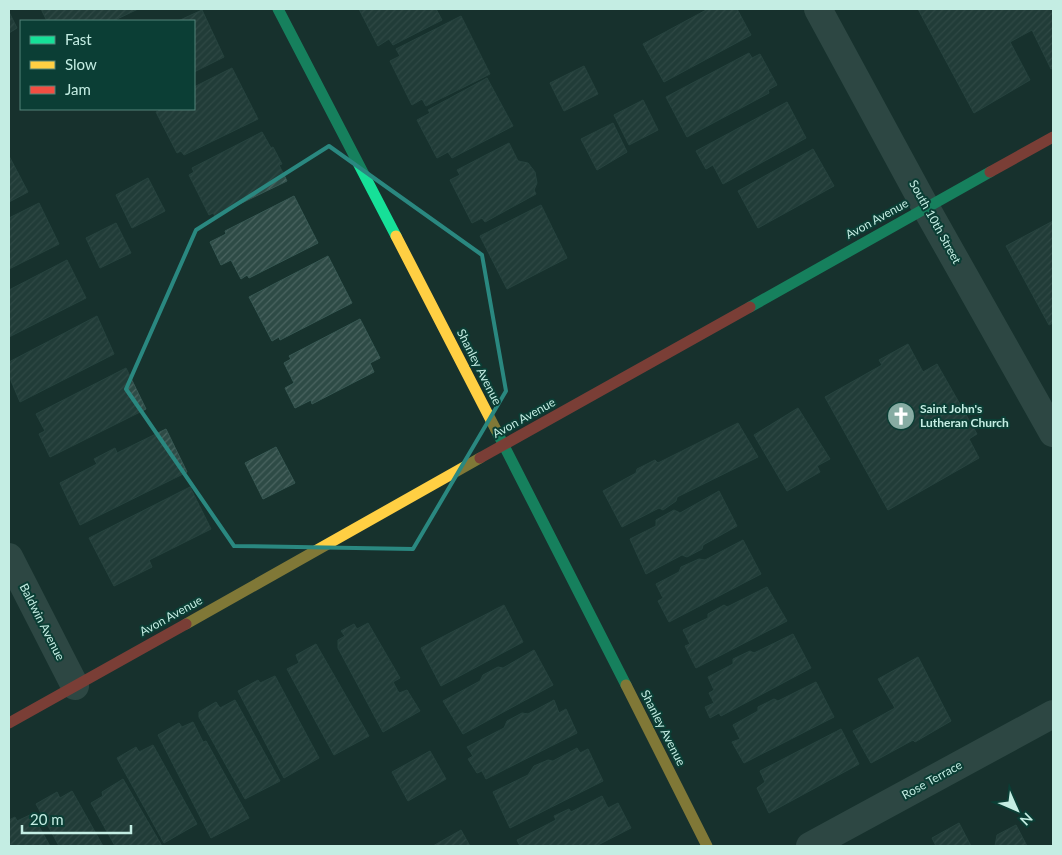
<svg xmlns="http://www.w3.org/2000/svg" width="1062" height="855" font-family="Lato,sans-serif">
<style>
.building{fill:url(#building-hatch);stroke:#385853}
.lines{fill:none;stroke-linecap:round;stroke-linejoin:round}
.street{stroke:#47635e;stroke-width:28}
.fast{stroke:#16e098;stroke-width:11}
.slow{stroke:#ffcf43;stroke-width:11}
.jam{stroke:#f24e42;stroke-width:11}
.marked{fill:none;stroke:#2a8880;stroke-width:4;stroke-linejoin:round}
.labels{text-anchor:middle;stroke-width:4;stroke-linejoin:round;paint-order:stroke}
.street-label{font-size:12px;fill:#c4ede3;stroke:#0b3e35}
.poi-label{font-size:12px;font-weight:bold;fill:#c4ede3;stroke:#0b3e35;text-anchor:start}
</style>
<defs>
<pattern id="building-hatch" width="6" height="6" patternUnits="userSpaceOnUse" patternTransform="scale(1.25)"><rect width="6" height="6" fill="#2e4b46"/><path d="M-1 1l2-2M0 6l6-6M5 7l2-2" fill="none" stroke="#4b6561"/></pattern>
</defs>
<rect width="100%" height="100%" fill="#17322d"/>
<!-- building -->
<path class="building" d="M41,9H138L113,21H47Z
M359,9H436L442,20L393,45L389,39L378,46Z
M708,9H737L751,35L664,82L643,44Z
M918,9H1053V68L1051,69L1032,30L1010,42L1030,80L974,113Z
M202,10L224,57L194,72V21H178Z
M9,12L17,28L9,33Z
M461,16L490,74L426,106L422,99L412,105L390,61L400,56L396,49Z
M749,53L752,58L760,54L777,85L768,90L769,93L687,137L666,97Z
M584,66L598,94L564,111L550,83Z
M232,68L258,119L184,155L181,151L177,153L156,112L159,111L158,109H194V87Z
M487,78L513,126L452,158L448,152L437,158L417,120L430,113L428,110Z
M643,100L658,130L629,145L614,115Z
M787,102L806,138L723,184L713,165L706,169L696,151Z
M613,123L627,152L597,170L581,139Z
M262,132L271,148L273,147L282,164L279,165L287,181L215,216L213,213L209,215L189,175L194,172L192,168Z
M509,143L518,161L528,163L535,172L537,183L534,190L536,194L485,222L482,218L472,223L450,180L460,175L457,170Z
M813,149L834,186L758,228L738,191Z
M9,156L28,192L9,202Z
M148,178L165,211L132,228L116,195Z
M294,196L318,243L249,278L247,275L241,279L231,260L221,265L210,242L226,234L225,231Z
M39,203L59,244L9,269V218Z
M541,205L567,258L507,289L480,236Z
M1053,221V323L1049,325L1006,246Z
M116,223L131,253L100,268L86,238Z
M328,256L352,303L280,340L279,337L272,341L249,297Z
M67,260L86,298L9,337V290Z
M97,316L114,354L20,402L9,376V362Z
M360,319L380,358L370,363L374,372L312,404L311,400L295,408L285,388L294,383L284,363L291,359L289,356Z
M908,344L923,372L937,364L977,434L969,439L979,458L888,510L825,397L882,365L879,360Z
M126,368L146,409L50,457L39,434L45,431L36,414Z
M798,408L830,459L817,466L820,472L787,491L754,435Z
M738,423L758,457L677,497L676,501L663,510L659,508L622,527L603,491L636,473L637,469L655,460L658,463Z
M166,429L187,472L80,525L60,483L97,464L94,459L115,448L117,453Z
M276,447L295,483L263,499L245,463Z
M190,487L211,529L149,560L152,567L114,586L89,538Z
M719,491L737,526L703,545L702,549L687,557L682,555L646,574L630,539L656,526V520L674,510L680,513Z
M743,540L761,574L669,622L658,601L663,598L656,584L679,572L681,567L699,559L705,560Z
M767,587L787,621L696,668L685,646L690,644L683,630L708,618V614L724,605L727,607Z
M504,605L523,642L441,686L421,648Z
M368,623L400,678L393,682L399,693L407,690L420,711L383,732L338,648V640L345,636L341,631L354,624L357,629Z
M793,634L811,668L721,716L719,713L710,718L705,707L714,703L709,693L714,690L708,677L733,664V659L750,651L754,653Z
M316,644L369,736L334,755L287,669L299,663L296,655Z
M534,650L553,685L463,734L443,701L480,681L483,675L498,667L503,668Z
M918,657L951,721L915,742L913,740L871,763L853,731L895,708L878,679Z
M275,676L319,758L284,778L238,691L258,680L260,683Z
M816,682L834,717L744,763L732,742L740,739L733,725L758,711V707L774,699L778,701Z
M235,700L280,781L245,799L199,717V712L216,702L220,708Z
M554,700L559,713L566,709L577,733L486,779L482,771L477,773L468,759L473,756L467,747L504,728L507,721L522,713L528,714Z
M193,722L203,742L206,741L249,818L211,838L158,735L179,723L182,727Z
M841,729L859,764L769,813L757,788L765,782L760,771Z
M153,745L197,824L164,843L117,758L136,747L139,752Z
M577,748L580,753L588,749L603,781L510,828L493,792L528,775L534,766L548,760L553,761Z
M430,751L446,779L408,801L392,772Z
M123,779L162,846H115L91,803L103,796L102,792Z
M72,791L103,846H59L36,804L57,792L60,798Z
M602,796L608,808L618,803L631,828L596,846H520L517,840L556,820L554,816L569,809L571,812Z
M32,814L50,846H9V820L15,817L17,821Z
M959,823L971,846H936L932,838Z
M1016,825L1027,846H995L997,835Z
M461,830L470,846H433Z"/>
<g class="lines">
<!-- street -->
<path class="street" d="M818,9L926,208L1053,433
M9,557L75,686
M810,846L1053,714"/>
<!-- fast -->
<path class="fast" d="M278,9L396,236
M750,307L990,172
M496,430L626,685"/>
<!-- slow -->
<path class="slow" d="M396,236L496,430
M186,624L480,458
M626,685L707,846"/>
<!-- jam -->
<path class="jam" d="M990,172L1053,137
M480,458L750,307
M9,723L186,624"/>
</g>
<!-- marked area -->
<path d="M0 0H1062V855H0ZM329,146L482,255L506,391L413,549L234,546L126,389L196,230Z" fill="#17322d" fill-opacity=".55" fill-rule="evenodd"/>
<path class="marked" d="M329,146L482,255L506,391L413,549L234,546L126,389L196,230Z"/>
<!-- icons -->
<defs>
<g id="church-disc" transform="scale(1.4375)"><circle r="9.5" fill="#87aca3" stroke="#0b3e35"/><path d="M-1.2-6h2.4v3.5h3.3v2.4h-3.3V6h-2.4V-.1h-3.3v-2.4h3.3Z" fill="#fff"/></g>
</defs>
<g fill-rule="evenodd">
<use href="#church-disc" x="901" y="416"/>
</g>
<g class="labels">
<!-- street labels -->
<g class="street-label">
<text transform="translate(877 219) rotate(-29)" y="4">Avon Avenue</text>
<text transform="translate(935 222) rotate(61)" y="4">South 10th Street</text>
<text transform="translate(479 367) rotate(63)" y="4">Shanley Avenue</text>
<text transform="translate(524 418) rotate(-29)" y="4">Avon Avenue</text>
<text transform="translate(171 616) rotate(-29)" y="4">Avon Avenue</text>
<text transform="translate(42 622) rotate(63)" y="4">Baldwin Avenue</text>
<text transform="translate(663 728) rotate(63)" y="4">Shanley Avenue</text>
<text transform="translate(932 780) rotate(-29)" y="4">Rose Terrace</text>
</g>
<!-- poi labels -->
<g class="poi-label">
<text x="920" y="413">Saint John's<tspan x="920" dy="14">Lutheran Church</tspan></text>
</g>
</g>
<!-- border -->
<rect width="1062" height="855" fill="none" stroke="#c4ede3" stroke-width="20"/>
<!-- legend -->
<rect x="20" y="20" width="175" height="90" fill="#0b3e35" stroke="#55847b"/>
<rect x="30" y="36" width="25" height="8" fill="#16e098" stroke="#55847b"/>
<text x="65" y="45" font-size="15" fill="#c4ede3">Fast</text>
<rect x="30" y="61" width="25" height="8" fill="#ffcf43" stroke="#55847b"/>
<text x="65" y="70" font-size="15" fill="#c4ede3">Slow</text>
<rect x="30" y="86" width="25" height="8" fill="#f24e42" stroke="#55847b"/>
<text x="65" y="95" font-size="15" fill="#c4ede3">Jam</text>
<!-- north arrow -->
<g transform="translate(1017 810) rotate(135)" stroke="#0b3e35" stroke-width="4" paint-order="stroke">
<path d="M0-4L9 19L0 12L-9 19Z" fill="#c4ede3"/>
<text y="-8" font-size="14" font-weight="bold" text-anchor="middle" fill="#c4ede3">N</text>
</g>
<!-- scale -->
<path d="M22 825v8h109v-8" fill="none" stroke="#c4ede3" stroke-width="2.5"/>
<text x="30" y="825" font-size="15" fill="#c4ede3" stroke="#0b3e35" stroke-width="4" paint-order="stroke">20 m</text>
</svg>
